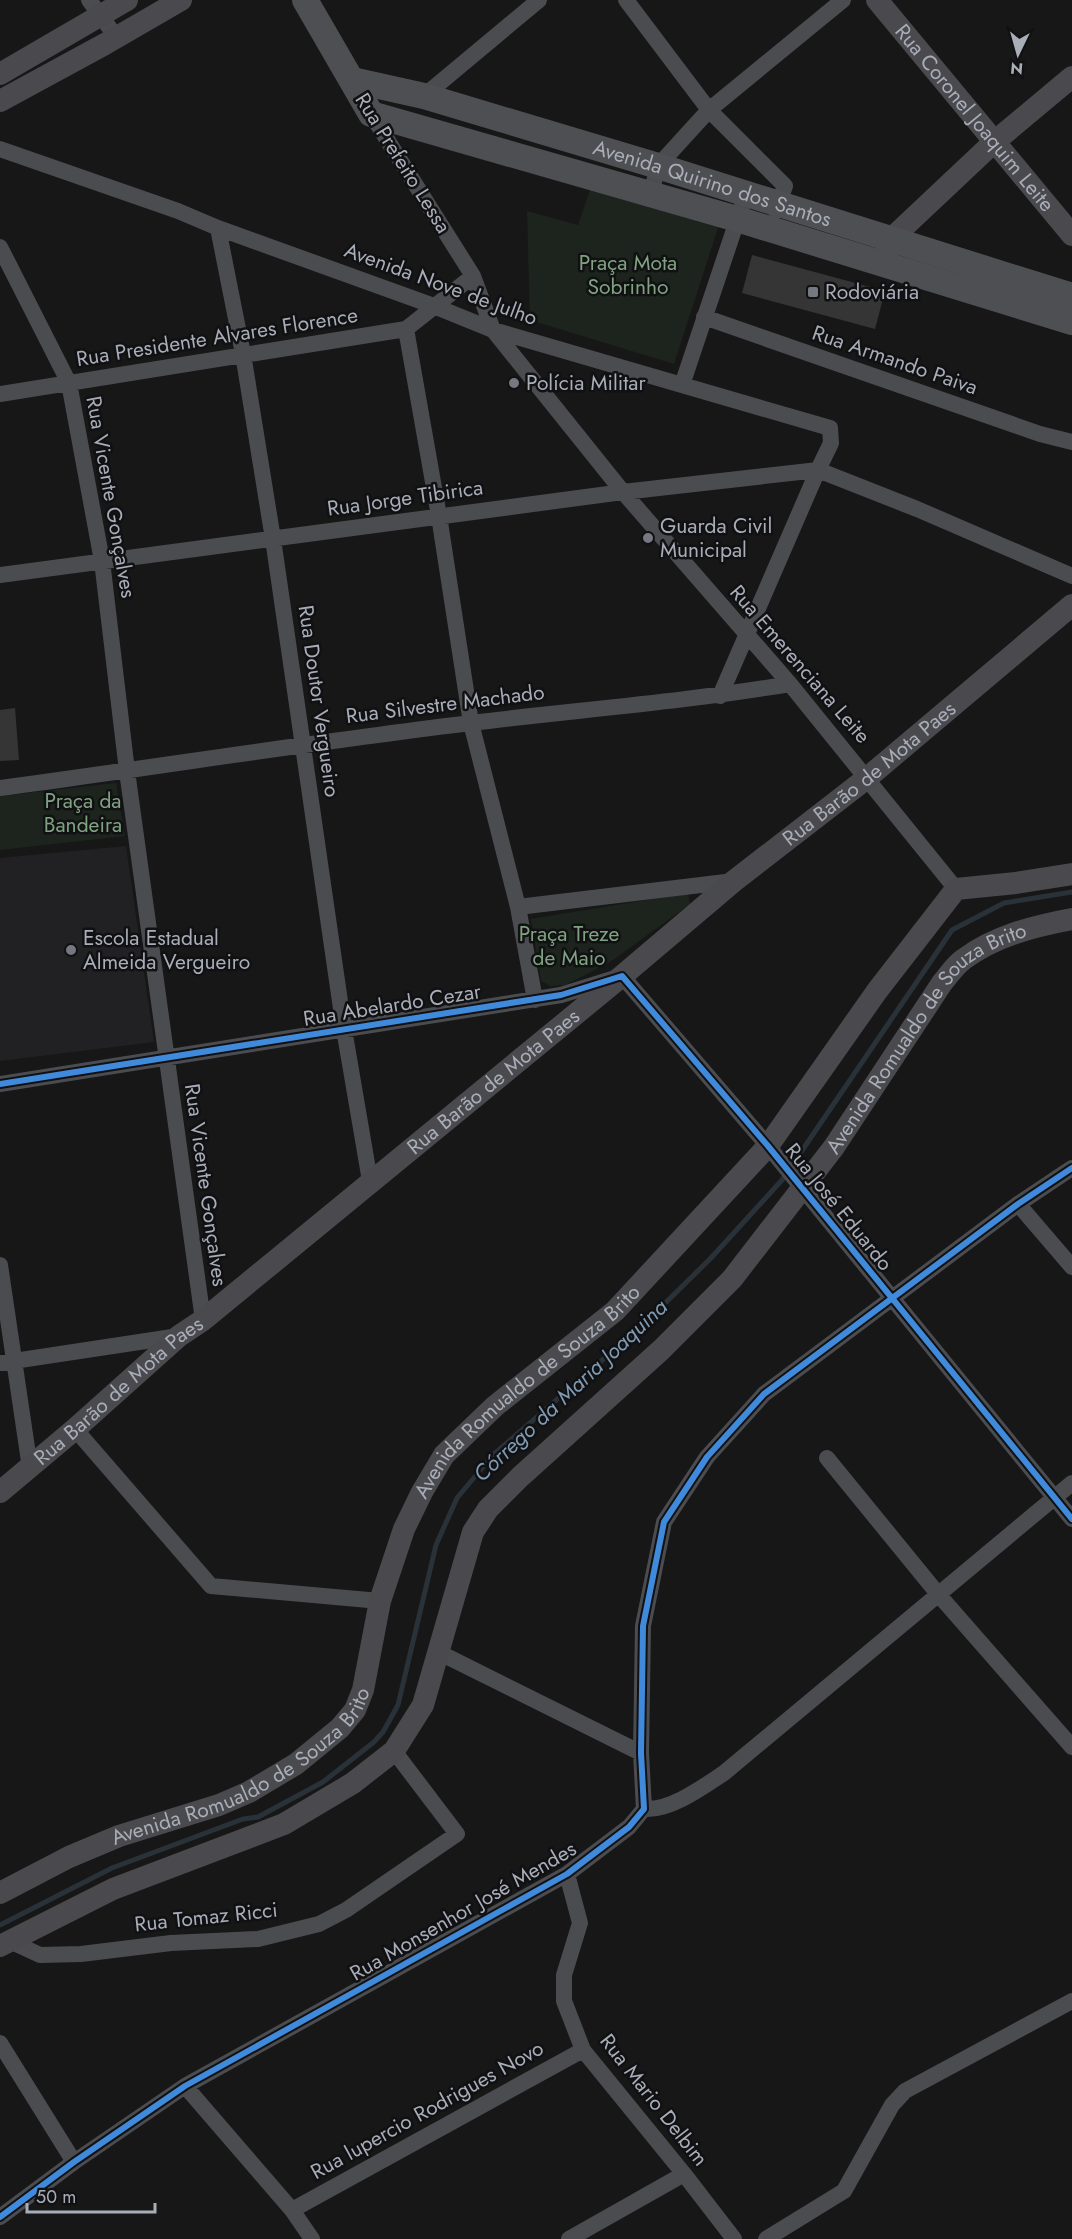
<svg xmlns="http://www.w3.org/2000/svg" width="1072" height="2239" font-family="Jost,sans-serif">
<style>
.built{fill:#212123}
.green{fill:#1d241e}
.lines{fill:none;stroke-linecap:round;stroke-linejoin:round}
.stream{stroke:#2a3239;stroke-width:5}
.building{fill:#353536}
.street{stroke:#4b4c50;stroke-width:16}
.secondary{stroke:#4a4a4e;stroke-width:22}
.primary{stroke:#4d4f52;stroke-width:26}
.cycleway-casing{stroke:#111113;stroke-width:10}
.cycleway{stroke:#408adc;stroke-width:6}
.poi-dot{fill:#757880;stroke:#111113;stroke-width:2}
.labels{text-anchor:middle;stroke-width:5;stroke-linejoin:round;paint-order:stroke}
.street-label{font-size:21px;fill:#a8adb8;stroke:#111113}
.park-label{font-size:21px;fill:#7fa381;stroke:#111113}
.poi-label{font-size:21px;fill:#a8adb8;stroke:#111113;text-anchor:start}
.water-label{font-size:22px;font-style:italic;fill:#7f9bb3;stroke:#111113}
</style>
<rect width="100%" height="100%" fill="#171717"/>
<!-- built -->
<path class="built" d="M126,846L154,1042L0,1061V858Z"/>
<!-- green -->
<path class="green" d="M592,184L719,225L674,364L530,320L527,211L578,225Z
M116,783L125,836L0,850V796Z
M688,893L690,904L613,960L587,974L565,985L550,986L541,981L531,919Z"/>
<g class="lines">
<!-- stream -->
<path class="stream" d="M0,1925L112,1868L243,1819L258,1817L323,1782L374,1742L383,1732L398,1705L436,1545L457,1498L493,1455L645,1323L711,1258L782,1180L952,930L1004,903L1072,892"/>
</g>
<!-- building -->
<path class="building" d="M752,255L885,291L875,329L742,293Z
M15,708L19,760L0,761V710Z"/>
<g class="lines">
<!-- street -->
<path class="street" d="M89,0L117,38
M626,0L709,110L785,186L776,211
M424,96L539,0
M371,114L473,276L493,330L623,492L790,684L956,889
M0,149L178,211L218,228L434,306L493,330L830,428L831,443L818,470L720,696
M651,194L658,166L709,110L843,0
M218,228L243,354L273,539L344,1029L370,1181
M0,247L69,383L102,561L127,771L203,1320
M704,317L1040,434L1072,442
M406,329L439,516L471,723L518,907L535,1000
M682,385L746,194
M0,394L406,329L473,276
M0,575L623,492L818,470L917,509L1072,576
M0,788C157,767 313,742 471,723C577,710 684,702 790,684
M518,907L734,881
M0,1084L561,995L622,976L768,1146L1072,1519
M1018,1204L1072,1267
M0,1265L30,1468
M0,1363L179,1336
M75,1429L211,1586L380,1601
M827,1458L938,1594L1072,1747
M438,1652L641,1753
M644,1809C670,1811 703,1787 724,1773L1072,1483
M567,1874L580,1923L564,1975V2001L583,2050L684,2174L734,2239
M12,1942L40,1955L81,1954L171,1943L258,1939L319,1924L346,1910L457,1834L394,1751
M0,2043L74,2162
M185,2086L292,2210L312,2239
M292,2210L583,2050
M0,2217L74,2162L185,2086L567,1874L629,1827L644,1809L641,1753L643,1626L664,1522L707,1457L764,1394L1018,1204L1072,1168
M569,2239L684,2174
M766,2239L844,2191L892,2105L905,2091L1072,2001"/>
<!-- secondary -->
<g class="secondary">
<path id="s1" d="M877,0L1072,235"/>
<path d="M0,74L127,0"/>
<path d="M0,101L105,44L181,0"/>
<path d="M886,255L890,240L993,143L1072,77"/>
<path id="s2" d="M0,1492L75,1429L179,1336L203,1320L622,976L734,881L867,778L1072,605"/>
<path id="s3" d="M0,1893L69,1857L119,1836L219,1805L249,1792L296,1764L340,1728L355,1710L363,1690L380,1601L404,1529L422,1492L444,1455L495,1406L615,1311L768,1146L877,991L956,889L1016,883L1072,874"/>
<path id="s4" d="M0,1946L113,1889L284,1824L353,1783L394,1751L423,1705L473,1532L488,1509L520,1477L661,1350L732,1279L834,1147L942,983C949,975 955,965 964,959C995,936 1034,926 1072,919"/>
</g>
<!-- primary -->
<g class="primary">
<path d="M305,0L371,114L737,219L1072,322"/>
<path id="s5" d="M352,80L424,96L658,166L1072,296"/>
</g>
<!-- cycleway casing -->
<g class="cycleway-casing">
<path id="cycleway" d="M0,1084L561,995L622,976L768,1146L1072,1519
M0,2217L74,2162L185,2086L567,1874L629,1827L644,1809L641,1753L643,1626L664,1522L707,1457L764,1394L1018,1204L1072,1168"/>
</g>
<!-- cycleway -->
<use href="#cycleway" class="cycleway"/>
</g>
<!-- markers -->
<g class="poi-dot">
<rect x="807" y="286" width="12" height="12" rx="3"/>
<circle cx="514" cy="383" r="6"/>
<circle cx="648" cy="538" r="6"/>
<circle cx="71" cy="950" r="6"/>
</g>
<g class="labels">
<!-- street labels -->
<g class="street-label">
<text dy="7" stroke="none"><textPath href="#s1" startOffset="153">Rua Coronel Joaquim Leite</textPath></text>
<text transform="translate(403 163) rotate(58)" y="7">Rua Prefeito Lessa</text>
<text dy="7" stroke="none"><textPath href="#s5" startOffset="375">Avenida Quirino dos Santos</textPath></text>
<text transform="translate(441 284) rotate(20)" y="7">Avenida Nove de Julho</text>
<text transform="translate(217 337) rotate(-9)" y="7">Rua Presidente Alvares Florence</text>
<text transform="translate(895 360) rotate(19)" y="7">Rua Armando Paiva</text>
<text transform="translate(111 497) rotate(80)" y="7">Rua Vicente Gonçalves</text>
<text transform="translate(405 498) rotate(-8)" y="7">Rua Jorge Tibirica</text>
<text transform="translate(800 664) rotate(49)" y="7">Rua Emerenciana Leite</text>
<text transform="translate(319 701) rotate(82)" y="7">Rua Doutor Vergueiro</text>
<text transform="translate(445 704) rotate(-7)" y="7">Rua Silvestre Machado</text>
<text dy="7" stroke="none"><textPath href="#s2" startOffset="1128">Rua Barão de Mota Paes</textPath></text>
<text transform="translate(392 1005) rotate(-9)" y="7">Rua Abelardo Cezar</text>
<text dy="7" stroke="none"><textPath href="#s4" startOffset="1352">Avenida Romualdo de Souza Brito</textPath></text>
<text dy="7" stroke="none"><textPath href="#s2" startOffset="642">Rua Barão de Mota Paes</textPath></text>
<text transform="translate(206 1185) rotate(82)" y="7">Rua Vicente Gonçalves</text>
<text transform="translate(839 1207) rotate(51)" y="7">Rua José Eduardo</text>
<text dy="7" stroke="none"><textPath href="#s2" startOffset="156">Rua Barão de Mota Paes</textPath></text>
<text dy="7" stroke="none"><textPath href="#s3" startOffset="780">Avenida Romualdo de Souza Brito</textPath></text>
<text dy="7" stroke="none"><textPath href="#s3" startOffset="276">Avenida Romualdo de Souza Brito</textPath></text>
<text transform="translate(463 1911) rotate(-30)" y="7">Rua Monsenhor José Mendes</text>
<text transform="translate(206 1917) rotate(-6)" y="7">Rua Tomaz Ricci</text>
<text transform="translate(654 2100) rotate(52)" y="7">Rua Mario Delbim</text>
<text transform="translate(427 2110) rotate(-29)" y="7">Rua lupercio Rodrigues Novo</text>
</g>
<!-- park labels -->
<g class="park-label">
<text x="628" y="270">Praça Mota<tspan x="628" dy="24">Sobrinho</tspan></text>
<text x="83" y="808">Praça da<tspan x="83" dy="24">Bandeira</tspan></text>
<text x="569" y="941">Praça Treze<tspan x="569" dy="24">de Maio</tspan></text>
</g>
<!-- poi labels -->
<g class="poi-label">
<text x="825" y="299">Rodoviária</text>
<text x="526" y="390">Polícia Militar</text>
<text x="660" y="533">Guarda Civil<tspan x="660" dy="24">Municipal</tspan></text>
<text x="83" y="945">Escola Estadual<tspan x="83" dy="24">Almeida Vergueiro</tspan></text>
</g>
<!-- water labels -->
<g class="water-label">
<text transform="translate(570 1390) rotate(-43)" y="8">Córrego da Maria Joaquina</text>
</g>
</g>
<!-- north arrow -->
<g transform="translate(1018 54) rotate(185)" stroke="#111113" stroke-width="4.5" paint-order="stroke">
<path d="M0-4.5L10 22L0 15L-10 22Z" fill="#a8adb8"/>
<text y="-9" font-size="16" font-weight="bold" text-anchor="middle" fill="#a8adb8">N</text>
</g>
<!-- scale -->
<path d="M27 2203v9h128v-9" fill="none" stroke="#a8adb8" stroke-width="3"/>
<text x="36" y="2203" font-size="18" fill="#a8adb8" stroke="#111113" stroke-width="4.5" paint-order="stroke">50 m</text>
</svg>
